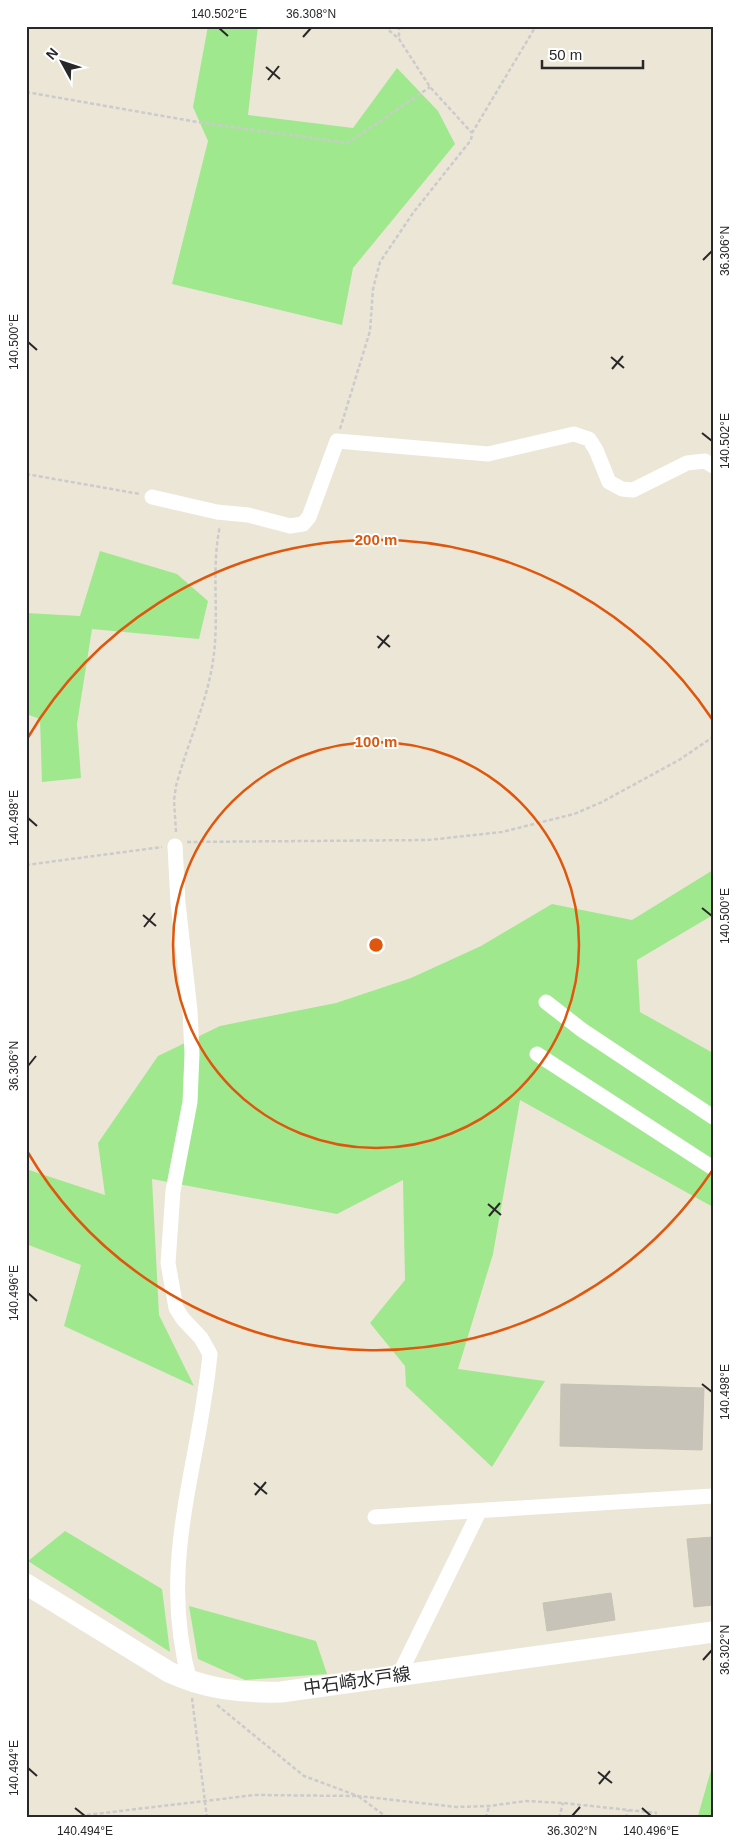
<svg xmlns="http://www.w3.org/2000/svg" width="739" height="1844" font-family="Arial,'Noto Sans JP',sans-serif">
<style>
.green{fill:#9fe88e}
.building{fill:#c7c3b8;stroke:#c7c3b1}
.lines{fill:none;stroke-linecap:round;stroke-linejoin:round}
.path{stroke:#cbcbcb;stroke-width:2.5;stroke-dasharray:4 2.5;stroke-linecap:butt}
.minor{stroke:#fff;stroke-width:15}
.secondary{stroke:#fff;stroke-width:21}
.ticks{fill:none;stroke:#282828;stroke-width:2}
.ring{fill:none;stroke:#de570d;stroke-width:2.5}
.labels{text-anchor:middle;stroke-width:4;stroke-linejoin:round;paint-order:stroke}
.street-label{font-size:18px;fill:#282828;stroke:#fff}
.centre{fill:#de570d;stroke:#fff;stroke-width:2.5}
.ring-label{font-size:15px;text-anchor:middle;font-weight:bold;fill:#de570d;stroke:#fff;stroke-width:4;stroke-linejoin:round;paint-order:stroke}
.neatline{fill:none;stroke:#282828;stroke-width:2}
.ticks-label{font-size:12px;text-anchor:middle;fill:#282828}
</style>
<rect width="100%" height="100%" fill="#ece6d7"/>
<!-- green -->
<path class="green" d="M208,26H258L248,115L353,128L397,68L438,111L455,144L353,268L342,325L172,284L208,141L193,107Z
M100,551L177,574L208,601L199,639L92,629L77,724L81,778L42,782L40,719L26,714V613L80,616Z
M713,870V915L637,960L640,1012L713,1053V1207L520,1100L493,1254L458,1369L545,1381L492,1467L406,1386L405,1366L370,1323L405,1280L403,1180L337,1214L152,1179L159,1315L194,1386L64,1326L81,1265L26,1244V1169L105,1195L98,1143L158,1056L220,1026L336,1003L411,978L481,946L552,904L632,920Z
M65,1531L162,1589L170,1652L28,1561Z
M189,1606L316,1641L327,1674L245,1680L198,1659Z
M713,1763V1818H687L698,1816Z"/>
<!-- building -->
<path class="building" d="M561,1384L704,1388L702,1450L560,1446Z
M713,1537V1605L694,1607L687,1539Z
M611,1593L615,1620L547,1631L543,1603Z"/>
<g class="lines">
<!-- path -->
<path class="path" d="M384,26L399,39L430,87L472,133
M399,26V39
M26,92L203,123L348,143L430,87
M340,429L370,331L373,289L380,262L413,213L471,140L472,133L536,26
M26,474L140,494
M176,832L174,800L176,786C188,741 209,699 214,653C219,611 211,567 220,526
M187,842L428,840L502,832L574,814L602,802L679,760L713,737
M26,865L162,847
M192,1698L207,1818
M217,1705L304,1776L358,1796L456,1807L489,1806L526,1801L563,1803L657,1813
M61,1818L255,1795L358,1796L388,1818
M486,1818L489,1806
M559,1818L563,1803
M626,1818L628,1810"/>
<!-- minor -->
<path class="minor" d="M152,497L217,512L248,515L290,526L303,524L309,517L337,441L488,454L574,434L589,439L596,450L609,482L622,489L633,490L687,463L705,461L713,466
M175,846L178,903L190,1011L192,1054L190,1102L173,1191L168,1263L176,1308L183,1319L201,1338L210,1354C199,1470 157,1563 190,1682
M546,1002L582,1030L713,1117
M537,1054L713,1168
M375,1517L713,1496
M399,1675L479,1512"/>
<!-- secondary -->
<path class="secondary" d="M26,1584L169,1672C205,1689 241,1693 281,1692L713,1632"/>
</g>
<!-- ticks -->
<path class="ticks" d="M219,28L228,36M303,37L311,28M266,67L280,79M268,80L279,66M703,260L712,251M28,342L37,350M611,357L624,368M612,369L623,356M702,433L712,441M377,636L390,647M378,648L389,635M28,818L37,826M702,908L712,916M143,915L156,926M144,927L155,913M28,1066L36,1056M488,1204L501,1215M489,1216L500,1203M28,1293L37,1301M702,1384L712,1392M254,1483L267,1494M255,1495L266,1482M703,1660L712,1650M28,1768L37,1776M598,1772L612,1783M599,1784L610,1771M75,1808L85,1816M642,1808L651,1816M572,1816L580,1807"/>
<!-- distance rings -->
<g class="ring">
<circle cx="376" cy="945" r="203"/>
<path d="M712 1171A405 405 0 0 1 27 1151M27 739A405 405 0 0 1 712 719"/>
</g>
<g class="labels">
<!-- street labels -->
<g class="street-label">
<text transform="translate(357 1681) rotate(-8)" y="6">中石崎水戸線</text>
</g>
</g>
<circle cx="376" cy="945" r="8" class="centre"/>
<g class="ring-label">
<text x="376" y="545">200 m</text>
<text x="376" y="747">100 m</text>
</g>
<!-- border -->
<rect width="739" height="1844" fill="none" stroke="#ffffff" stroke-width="55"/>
<!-- north arrow -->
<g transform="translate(62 62) rotate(310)" stroke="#ffffff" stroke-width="4" paint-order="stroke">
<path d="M0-4L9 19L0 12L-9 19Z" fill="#282828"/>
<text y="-8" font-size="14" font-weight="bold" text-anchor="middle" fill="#282828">N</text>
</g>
<!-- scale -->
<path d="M542 60v8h101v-8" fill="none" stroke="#282828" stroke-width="2.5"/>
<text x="549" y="60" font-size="15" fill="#282828" stroke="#ffffff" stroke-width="4" paint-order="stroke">50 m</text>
<rect x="28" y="28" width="684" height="1788" class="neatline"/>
<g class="ticks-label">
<text x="219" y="18">140.502°E</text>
<text x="311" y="18">36.308°N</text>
<text transform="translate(725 251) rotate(-90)" y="4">36.306°N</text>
<text transform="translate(14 342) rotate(-90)" y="4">140.500°E</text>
<text transform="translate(725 441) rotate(-90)" y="4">140.502°E</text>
<text transform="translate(14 818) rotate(-90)" y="4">140.498°E</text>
<text transform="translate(725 916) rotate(-90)" y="4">140.500°E</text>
<text transform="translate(14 1066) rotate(-90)" y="4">36.306°N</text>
<text transform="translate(14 1293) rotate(-90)" y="4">140.496°E</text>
<text transform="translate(725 1392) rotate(-90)" y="4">140.498°E</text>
<text transform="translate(725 1650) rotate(-90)" y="4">36.302°N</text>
<text transform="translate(14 1768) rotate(-90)" y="4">140.494°E</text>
<text x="85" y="1835">140.494°E</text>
<text x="572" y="1835">36.302°N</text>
<text x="651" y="1835">140.496°E</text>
</g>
</svg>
